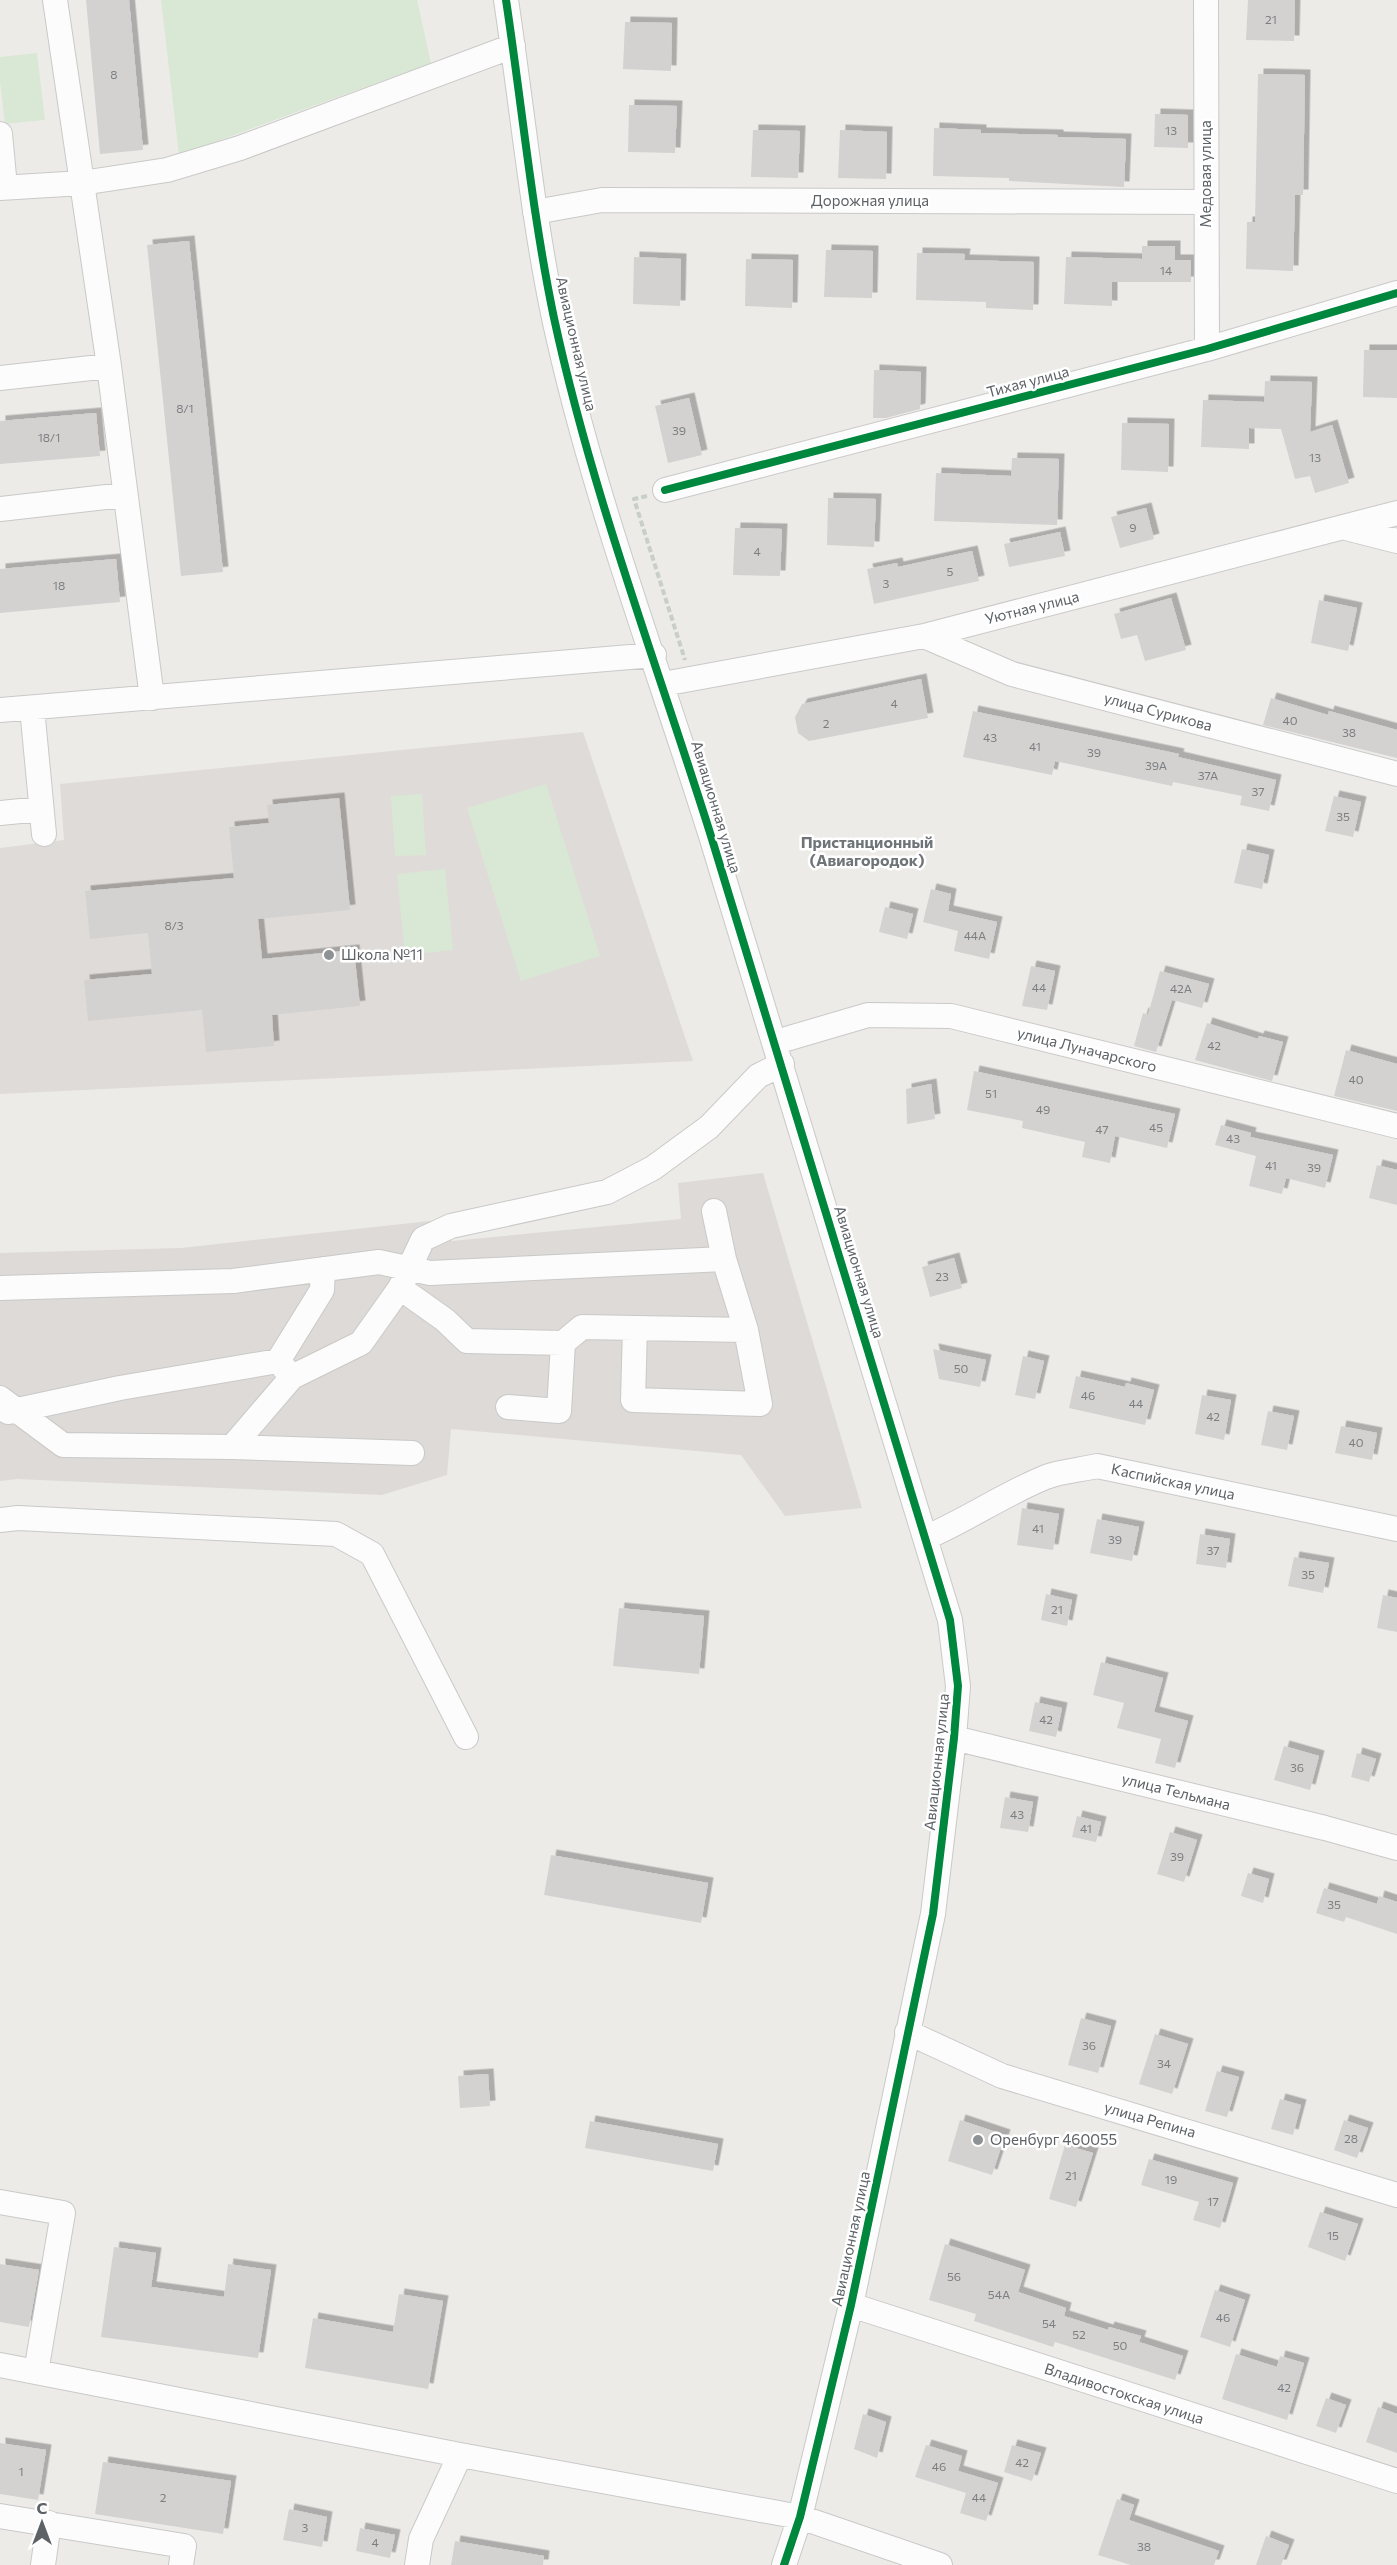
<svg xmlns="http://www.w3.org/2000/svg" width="1397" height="2565" font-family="Commissioner,sans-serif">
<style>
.industrial{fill:#dddad8}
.education{fill:#dfdbd8}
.green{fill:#d9e8d4}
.building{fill:#d4d2d1;filter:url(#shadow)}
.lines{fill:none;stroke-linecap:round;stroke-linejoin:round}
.minor-casing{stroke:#c9c9c8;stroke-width:26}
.path{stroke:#c8ceca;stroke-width:4;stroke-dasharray:6 3;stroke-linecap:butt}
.minor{stroke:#fcfcfc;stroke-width:24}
.cycleway-casing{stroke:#fff;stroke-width:11}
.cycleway{stroke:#00873e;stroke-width:8}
.poi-dot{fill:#8f9294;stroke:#fff;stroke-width:2}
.labels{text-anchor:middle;stroke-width:5;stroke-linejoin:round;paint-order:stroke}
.number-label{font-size:12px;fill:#7c7f82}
.street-label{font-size:15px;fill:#5d6266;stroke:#fff}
.poi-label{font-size:15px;fill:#5d6266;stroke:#fff;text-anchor:start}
.neighbourhood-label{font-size:16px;font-weight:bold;fill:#6e7478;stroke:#fff}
</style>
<defs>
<filter id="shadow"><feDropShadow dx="5.5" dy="-5.5" stdDeviation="0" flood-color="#0004"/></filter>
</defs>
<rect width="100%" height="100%" fill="#edebe8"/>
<!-- industrial -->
<path class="industrial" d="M763,1173L862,1508L785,1516L741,1455L451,1429L447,1475L382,1495L17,1479L0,1481V1253L181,1248L430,1221L452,1241L681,1219L678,1183Z"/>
<!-- education -->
<path class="education" d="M583,732L693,1061L0,1094V848L64,840L60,784Z"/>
<!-- green -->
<path class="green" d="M161,0H417L431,63L179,155Z
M37,53L45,120L5,124L0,82V57Z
M546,784L600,956L521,981L467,808Z
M422,794L426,855L395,856L391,796Z
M445,869L453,950L405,955L397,874Z"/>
<!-- building -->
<path class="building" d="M86,0H129L143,150L100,154Z
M1248,0H1295L1294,41L1246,40Z
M625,22L672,23L671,71L623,69Z
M1258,74L1305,75L1303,195H1295L1293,271L1246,269L1247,222H1255Z
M629,105L677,106L675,153L628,152Z
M1155,114L1188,115V148L1154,147Z
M934,128L981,130V133L1058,135V137L1126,139L1124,187L1009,181V178L933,176Z
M753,130L800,131L798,178L751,177Z
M840,130L887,132L886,179L838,178Z
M189,241L223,572L181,576L147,245Z
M1142,246H1175V260H1191V282H1112V306L1064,304L1066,257L1142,259Z
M826,250L873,251L872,298L824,297Z
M917,253L965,254L964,260L1034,262L1033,310L986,308V302L916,300Z
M634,257L681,259L680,306L633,304Z
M746,259L793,260L792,308L745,306Z
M1364,350H1397V398L1363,397Z
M874,370L921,372L920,409L886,418H873Z
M1265,381L1312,382L1310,432L1332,425L1349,483L1315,493L1310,476L1295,479L1281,429L1249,428V449L1201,447L1203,400L1264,402Z
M689,398L702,455L668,463L655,406Z
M96,413L100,456L0,464V421Z
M1122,423L1169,424L1168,472L1121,470Z
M1012,458L1059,459L1057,525L934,521L936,473L1011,476Z
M828,498L876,499L874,547L827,545Z
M1146,508L1154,539L1120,548L1111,517Z
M735,528L782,529L780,576L733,575Z
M1060,532L1065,556L1009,567L1004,544Z
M972,551L979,581L874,604L867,569L897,563L898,567Z
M116,559L120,602L0,613V569Z
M1171,598L1186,650L1145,661L1137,635L1121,639L1114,614Z
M1319,600L1357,608L1348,651L1311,643Z
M921,679L928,718L809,741L798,733L795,717L802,704Z
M1271,698L1328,715L1329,711L1397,730V758L1263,725Z
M973,711L1179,754L1178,757L1276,780L1269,811L1240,805L1242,796L1173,782L1172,786L1055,761L1052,775L963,757Z
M1334,796L1361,802L1353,837L1325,831Z
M339,798L350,910L258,919L262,959L354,950L360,1006L272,1015L274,1046L206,1052L202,1010L88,1021L84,980L152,974L148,933L90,939L85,891L234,878L229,827L269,823L267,805Z
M1242,849L1269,855L1262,889L1234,883Z
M931,889L951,894L948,911L997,922L989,959L954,951L958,931L923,922Z
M885,907L913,914L907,939L879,932Z
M1031,966L1055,971L1047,1010L1022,1006Z
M1160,971L1209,984L1202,1008L1172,1000L1156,1052L1134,1046L1143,1013L1148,1015Z
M1207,1023L1258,1039L1259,1036L1283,1042L1272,1081L1195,1060Z
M1346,1050L1397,1064V1111L1334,1096Z
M974,1071L1175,1114L1167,1148L1115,1136L1110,1163L1082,1157L1085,1142L1022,1128L1023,1121L967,1110Z
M931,1084L935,1119L907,1124L906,1089Z
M1221,1125L1251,1133L1250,1137L1333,1155L1325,1188L1286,1178L1282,1194L1249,1186L1256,1156L1215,1145Z
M1377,1165L1397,1170V1205L1369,1198Z
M954,1258L962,1288L930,1297L922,1267Z
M933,1349L986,1360L980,1387L939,1379Z
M1023,1356L1044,1361L1035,1399L1015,1395Z
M1076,1376L1125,1387L1126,1383L1154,1390L1145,1425L1069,1408Z
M1202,1395L1231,1400L1224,1440L1195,1434Z
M1268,1411L1294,1416L1287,1450L1261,1445Z
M1341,1426L1377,1433L1372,1460L1335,1453Z
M1022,1508L1059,1514L1053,1550L1017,1545Z
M1097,1519L1139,1527L1132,1561L1090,1553Z
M1200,1534L1230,1539L1226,1568L1196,1564Z
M1294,1557L1329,1563L1323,1593L1288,1586Z
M1046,1594L1072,1600L1067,1626L1041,1620Z
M1383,1595L1397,1598V1632L1377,1628Z
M619,1608L704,1616L699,1674L613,1666Z
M1101,1662L1163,1678L1154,1712L1188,1721L1175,1768L1155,1763L1161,1739L1117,1728L1124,1703L1093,1695Z
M1035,1702L1062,1708L1056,1737L1029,1731Z
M1284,1746L1319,1756L1310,1790L1274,1780Z
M1357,1753L1376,1759L1369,1782L1351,1777Z
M1005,1797L1033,1802L1028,1832L1000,1828Z
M1077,1816L1101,1822L1096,1842L1072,1837Z
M1170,1832L1197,1840L1184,1882L1157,1874Z
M551,1855L708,1883L701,1923L544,1895Z
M1248,1873L1269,1879L1263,1903L1241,1896Z
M1324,1888L1377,1904L1379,1896L1397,1902V1934L1346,1917L1344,1922L1316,1913Z
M1081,2018L1111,2026L1098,2073L1068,2065Z
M1155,2034L1188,2044L1172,2094L1139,2084Z
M1217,2071L1239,2077L1227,2117L1205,2111Z
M488,2074L490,2106L460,2108L458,2076Z
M1280,2099L1301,2105L1293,2135L1271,2129Z
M960,2120L1005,2135L992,2175L948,2161Z
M1344,2120L1368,2128L1357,2158L1334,2150Z
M590,2121L718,2144L713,2171L585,2148Z
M1065,2145L1093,2153L1076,2207L1049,2199Z
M1149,2159L1233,2183L1220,2228L1193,2220L1199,2202L1141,2185Z
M1320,2212L1358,2224L1345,2261L1308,2247Z
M945,2244L1025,2270L1018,2292L1066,2308L1064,2316L1108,2330L1109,2327L1141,2336L1139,2342L1183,2356L1175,2380L1055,2342L1053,2347L974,2321L976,2314L929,2300Z
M114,2247L156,2253L151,2287L224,2297L228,2264L271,2270L258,2358L101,2337Z
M0,2264L39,2270L29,2327L0,2322Z
M1215,2290L1245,2300L1230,2347L1200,2337Z
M399,2294L443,2301L428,2389L305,2368L313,2318L393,2332Z
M1236,2354L1277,2367L1280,2356L1304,2363L1287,2420L1222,2399Z
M1326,2398L1346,2405L1336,2433L1316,2426Z
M1378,2407L1397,2414V2453L1366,2442Z
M863,2414L886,2422L877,2458L854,2449Z
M0,2443L46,2450L38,2500L0,2494Z
M926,2445L962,2456L958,2471L998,2483L986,2521L960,2513L966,2493L915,2477Z
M1012,2445L1041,2453L1032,2481L1004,2472Z
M103,2462L231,2481L223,2534L95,2514Z
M1117,2499L1134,2505L1129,2520L1219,2551L1214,2565H1131L1098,2555Z
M289,2509L327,2517L322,2547L283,2540Z
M360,2528L395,2535L390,2558L356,2551Z
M1266,2536L1289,2545L1281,2565H1256Z
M455,2541L544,2556L543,2565H451Z"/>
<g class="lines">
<!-- minor casing -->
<g class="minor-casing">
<path id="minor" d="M55,0L109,366L152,698
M506,0C522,106 532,213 554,318C592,494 657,664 711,836C793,1097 870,1359 950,1620L958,1686L954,1738L933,1914L851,2305L800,2517L784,2565
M1206,0L1207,349
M0,134L5,187
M0,188L82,183L167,170L240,148L513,46
M535,212L602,200L1206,202
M0,378L109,366
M665,490L1207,349L1397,293
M0,509L124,495
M1346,528L1397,541
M924,636L1012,674L1397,774
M663,684L924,636L1397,513
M32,708L44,834
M0,710L654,655
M0,813L41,809
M776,1042L868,1015L951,1016L1397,1126
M714,1211L724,1259L746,1330
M0,1288L233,1281L379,1262L430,1273L724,1259
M400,1288L445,1320L467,1341L563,1343L559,1411L508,1407
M563,1343L582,1327L746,1330L760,1404L633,1400L635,1328
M278,1361L322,1290L323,1269
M0,1398L63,1445L232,1447L292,1377L361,1343L400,1288L423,1239L451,1226L607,1192L653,1168L709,1127L758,1076L782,1064
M8,1412L120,1388L278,1361L292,1377
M232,1447L412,1453
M0,1520L18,1518L336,1534L372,1554L466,1737
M925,1538C967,1520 1004,1494 1046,1477C1062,1471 1081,1470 1097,1466L1397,1529
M954,1738L1325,1828L1397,1848
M907,2032L1002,2076L1397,2195
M0,2202L63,2213L36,2372
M851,2305L1397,2481
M0,2365L460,2455L800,2517L940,2565
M0,2516L184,2546L181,2565
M43,2565L49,2523
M417,2565L421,2539L460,2455"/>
</g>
<!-- path -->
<path class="path" d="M647,496L634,499L685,660"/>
<!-- minor -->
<use href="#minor" class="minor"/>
<!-- cycleway casing -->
<g class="cycleway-casing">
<path id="cycleway" d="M506,0C522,106 532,213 554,318C592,494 657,664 711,836C793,1097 870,1359 950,1620L958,1686L954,1738L933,1914L851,2305L800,2517L784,2565
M665,490L1207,349L1397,293"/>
</g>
<!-- cycleway -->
<use href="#cycleway" class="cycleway"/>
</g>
<!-- markers -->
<g class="poi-dot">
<circle cx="329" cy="955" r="6"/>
<circle cx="978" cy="2140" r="6"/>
</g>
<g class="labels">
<!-- number labels -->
<g class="number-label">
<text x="1271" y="24">21</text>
<text x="114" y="79">8</text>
<text x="1171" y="135">13</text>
<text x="1166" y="275">14</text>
<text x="185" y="413">8/1</text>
<text x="679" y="435">39</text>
<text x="49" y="442">18/1</text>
<text x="1315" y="462">13</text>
<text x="1133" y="532">9</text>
<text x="757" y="556">4</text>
<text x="950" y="576">5</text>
<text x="886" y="588">3</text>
<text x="59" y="590">18</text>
<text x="894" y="708">4</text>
<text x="1290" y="725">40</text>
<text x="826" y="728">2</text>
<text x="1349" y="737">38</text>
<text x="990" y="742">43</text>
<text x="1035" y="751">41</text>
<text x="1094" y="757">39</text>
<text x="1156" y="770">39А</text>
<text x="1208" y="780">37А</text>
<text x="1258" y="796">37</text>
<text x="1343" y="821">35</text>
<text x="174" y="930">8/3</text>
<text x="975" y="940">44А</text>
<text x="1039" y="992">44</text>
<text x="1181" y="993">42А</text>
<text x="1214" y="1050">42</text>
<text x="1356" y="1084">40</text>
<text x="991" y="1098">51</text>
<text x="1043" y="1114">49</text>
<text x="1156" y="1132">45</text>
<text x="1102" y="1134">47</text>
<text x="1233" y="1143">43</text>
<text x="1271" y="1170">41</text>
<text x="1314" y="1172">39</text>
<text x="942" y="1281">23</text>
<text x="961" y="1373">50</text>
<text x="1088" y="1400">46</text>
<text x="1136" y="1408">44</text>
<text x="1213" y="1421">42</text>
<text x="1356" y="1447">40</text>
<text x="1038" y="1533">41</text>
<text x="1115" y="1544">39</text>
<text x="1213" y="1555">37</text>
<text x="1308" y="1579">35</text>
<text x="1057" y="1614">21</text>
<text x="1046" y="1724">42</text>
<text x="1297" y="1772">36</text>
<text x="1017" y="1819">43</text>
<text x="1086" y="1833">41</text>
<text x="1177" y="1861">39</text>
<text x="1334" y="1909">35</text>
<text x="1089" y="2050">36</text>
<text x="1164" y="2068">34</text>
<text x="1351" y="2143">28</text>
<text x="1071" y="2180">21</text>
<text x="1171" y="2184">19</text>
<text x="1213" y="2206">17</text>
<text x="1333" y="2240">15</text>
<text x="954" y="2281">56</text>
<text x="999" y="2299">54А</text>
<text x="1223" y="2322">46</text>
<text x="1049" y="2328">54</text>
<text x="1079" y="2339">52</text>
<text x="1120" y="2350">50</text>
<text x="1284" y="2392">42</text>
<text x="1022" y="2467">42</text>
<text x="939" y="2471">46</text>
<text x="21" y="2476">1</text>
<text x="163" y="2502">2</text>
<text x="979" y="2502">44</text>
<text x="305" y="2532">3</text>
<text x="375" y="2547">4</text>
<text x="1144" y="2551">38</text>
</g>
<!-- street labels -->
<g class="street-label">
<text transform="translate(1206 174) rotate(-90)" y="5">Медовая улица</text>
<text x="870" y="206">Дорожная улица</text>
<text transform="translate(576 344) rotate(77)" y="5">Авиационная улица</text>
<text transform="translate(1028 382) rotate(-15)" y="5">Тихая улица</text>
<text transform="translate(1032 608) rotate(-14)" y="5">Уютная улица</text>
<text transform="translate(1158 712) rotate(15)" y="5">улица Сурикова</text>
<text transform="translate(716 807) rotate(73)" y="5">Авиационная улица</text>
<text transform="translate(1087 1050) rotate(14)" y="5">улица Луначарского</text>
<text transform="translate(859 1272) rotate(73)" y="5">Авиационная улица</text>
<text transform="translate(1173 1482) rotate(12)" y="5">Каспийская улица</text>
<text transform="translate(937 1762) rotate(-84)" y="5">Авиационная улица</text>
<text transform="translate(1176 1792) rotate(14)" y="5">улица Тельмана</text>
<text transform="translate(1150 2120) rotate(16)" y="5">улица Репина</text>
<text transform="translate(851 2239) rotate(-78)" y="5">Авиационная улица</text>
<text transform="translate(1124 2394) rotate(18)" y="5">Владивостокская улица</text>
</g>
<!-- poi labels -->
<g class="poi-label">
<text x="341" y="960">Школа №11</text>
<text x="990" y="2145">Оренбург 460055</text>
</g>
<!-- neighbourhood labels -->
<g class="neighbourhood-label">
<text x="867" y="848">Пристанционный<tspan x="867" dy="18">(Авиагородок)</tspan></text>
</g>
</g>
<!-- north arrow -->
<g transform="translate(42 2523)" stroke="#ffffff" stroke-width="4.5" paint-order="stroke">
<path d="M0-4.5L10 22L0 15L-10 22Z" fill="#5d6266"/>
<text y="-9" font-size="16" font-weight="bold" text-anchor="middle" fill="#5d6266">С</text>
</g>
</svg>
